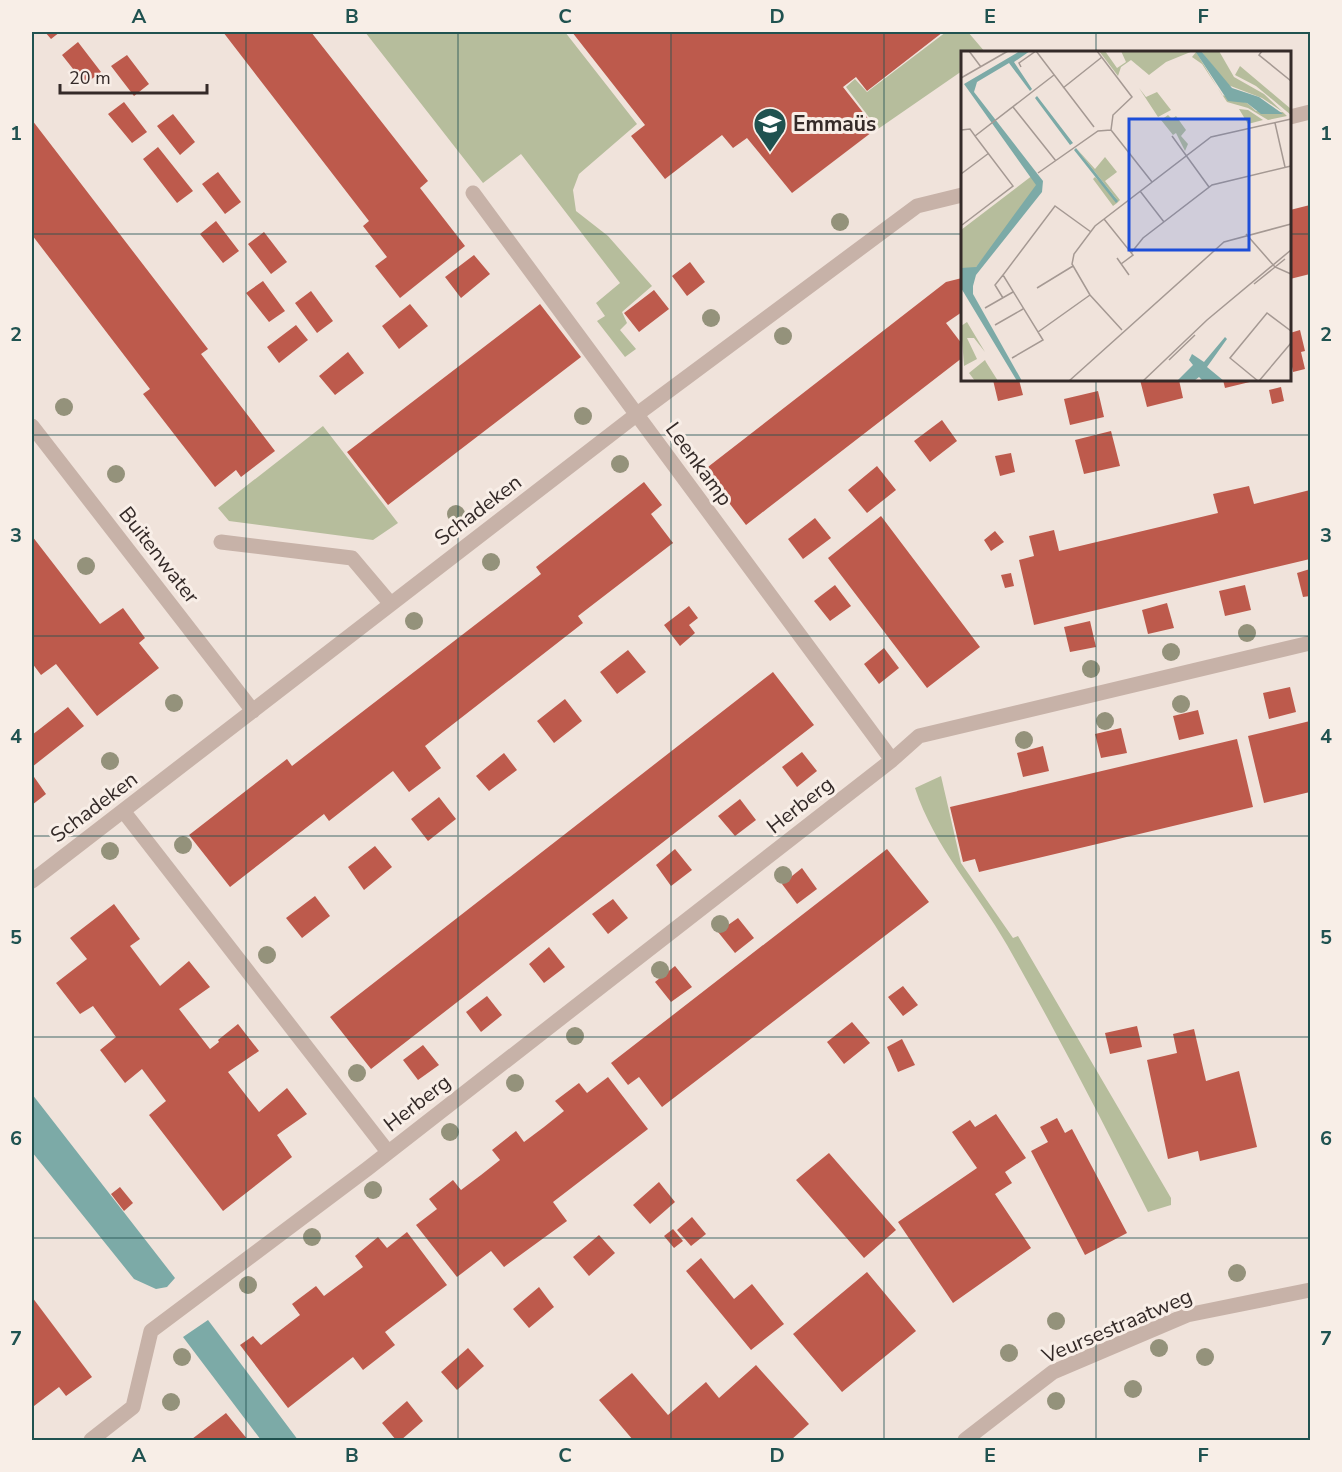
<svg xmlns="http://www.w3.org/2000/svg" width="1342" height="1472" font-family="'Nunito Sans',sans-serif">
<style>
.green{fill:#b6bd9c}
.water{fill:#7caaa7}
.building{fill:#bd5a4c}
.lines{fill:none;stroke-linecap:round;stroke-linejoin:round}
.minor{stroke:#c7b2a8;stroke-width:15}
.tree{fill:#94927b}
.grid{fill:none;stroke:#205250;stroke-width:1.5;stroke-opacity:0.55}
.labels{text-anchor:middle;stroke-width:6;stroke-linejoin:round;paint-order:stroke}
.poi-label{font-size:21px;font-weight:bold;fill:#342a28;stroke:#f8eee7;text-anchor:start}
.street-label{font-size:21px;fill:#342a28;stroke:#f8eee7}
.inset-road{fill:none;stroke:#a59993;stroke-width:1.5}
.view{fill:#1d4ed8;fill-opacity:0.15;stroke:#1d4ed8;stroke-width:3}
.inset-edge{fill:none;stroke:#342a28;stroke-width:3}
.neatline{fill:none;stroke:#205250;stroke-width:2}
.grid-label{font-size:20px;text-anchor:middle;font-weight:bold;fill:#205250}
</style>
<rect width="100%" height="100%" fill="#f0e3db"/>
<!-- green -->
<path class="green" d="M365,32H565L637,124L579,174L573,190L576,211L608,236L652,286L622,312L627,323L620,330L636,349L625,357L597,321L605,316L596,303L620,283L521,154L483,183Z
M946,32H968L985,52H962V71L878,129L846,87L855,79L867,92Z
M323,426L398,523L373,540L229,521L218,508Z
M941,776L961,863L1013,938L1018,936L1171,1198V1205L1148,1212C1103,1122 1057,1033 1007,945C977,892 934,847 915,788Z"/>
<!-- water -->
<path class="water" d="M32,1094L175,1278L167,1287L156,1289L134,1279L32,1152Z
M208,1320L298,1440H261L183,1337Z"/>
<!-- building -->
<path class="building" d="M45,32H60L51,39Z
M223,32H311L428,181L420,188L465,246L400,298L375,266L387,257L363,226L369,221Z
M572,32H943L867,91L856,77L843,87L876,129L792,193L747,138L733,148L722,135L665,179L631,136L645,125Z
M78,42L101,72L85,84L62,55Z
M127,55L149,84L134,96L111,66Z
M124,102L147,132L132,143L108,114Z
M173,114L195,142L180,155L157,126Z
M32,120L208,349L201,354L275,451L241,477L236,470L215,487L143,394L150,389L32,235Z
M158,147L193,191L177,203L143,159Z
M218,172L241,202L225,214L202,184Z
M1310,205V274L1290,279V210Z
M216,221L239,251L223,263L200,234Z
M264,232L287,262L271,274L248,244Z
M474,255L490,274L461,298L445,277Z
M690,262L705,282L687,296L672,276Z
M962,278V312L946,323L962,344V358L746,525L704,470L946,282Z
M263,281L285,311L269,322L246,293Z
M654,290L669,309L639,332L624,313Z
M311,291L333,321L317,333L295,303Z
M410,304L428,326L399,349L382,326Z
M540,304L581,357L388,505L347,452Z
M296,325L308,340L279,363L267,347Z
M1300,330L1305,351L1301,352L1305,369L1293,372L1290,356V333Z
M348,352L364,373L335,395L319,376Z
M993,380H1019L1023,395L998,401Z
M1140,380H1179L1183,398L1147,407Z
M1223,380H1258L1225,388Z
M1281,387L1284,401L1272,404L1269,390Z
M1098,391L1104,417L1070,425L1064,399Z
M942,420L957,441L930,462L914,441Z
M1111,431L1120,466L1084,474L1075,440Z
M1011,453L1015,472L1000,476L995,456Z
M877,466L896,490L867,513L848,490Z
M644,482L662,505L651,514L673,543L578,616L583,623L425,746L441,768L409,792L393,771L329,821L324,814L230,887L189,835L287,759L292,766L541,574L536,567Z
M1249,486L1254,504L1310,490V559L1034,625L1019,560L1034,556L1029,536L1054,530L1059,551L1218,513L1213,494Z
M881,516L980,647L927,688L828,558Z
M815,518L831,538L803,559L788,539Z
M995,531L1004,542L991,551L984,540Z
M32,536L100,624L123,608L145,638L139,643L159,668L97,716L56,664L41,675L32,663Z
M1310,569V596L1303,597L1297,573Z
M1011,573L1014,586L1005,588L1001,575Z
M835,585L851,606L830,621L814,601Z
M1245,585L1251,610L1225,616L1219,591Z
M1167,603L1174,628L1148,634L1142,610Z
M689,606L698,618L689,625L695,633L680,646L664,625Z
M1090,621L1096,647L1070,652L1064,627Z
M884,648L899,668L879,684L864,664Z
M628,650L646,672L617,694L600,672Z
M773,672L814,725L371,1069L330,1017Z
M1290,687L1296,712L1269,719L1263,693Z
M565,699L582,721L554,743L537,721Z
M68,707L84,726L32,767V735Z
M1198,710L1204,734L1179,740L1173,716Z
M1310,721V792L1264,803L1248,736Z
M1121,728L1127,753L1101,758L1095,734Z
M1237,739L1253,807L979,872L975,859L963,862L950,807Z
M1043,746L1049,771L1023,777L1017,753Z
M802,752L817,771L797,787L782,767Z
M504,753L517,770L489,791L476,776Z
M32,774L46,794L32,805Z
M439,797L456,819L428,841L411,819Z
M740,799L756,820L735,836L718,816Z
M375,846L392,867L364,890L348,867Z
M675,849L692,870L671,886L656,865Z
M887,849L929,902L662,1107L639,1077L628,1085L611,1063Z
M802,868L817,889L797,904L782,884Z
M315,896L330,916L302,938L286,918Z
M613,899L628,918L608,934L592,914Z
M114,904L140,939L130,946L160,986L189,961L210,987L179,1009L210,1049L219,1042L218,1040L238,1024L259,1051L228,1072L259,1112L287,1088L307,1114L277,1135L292,1157L223,1211L149,1115L166,1101L142,1069L125,1083L100,1050L116,1037L93,1006L80,1014L56,983L87,959L70,938Z
M738,918L754,938L735,953L718,932Z
M549,947L565,967L544,983L529,964Z
M675,966L692,987L671,1002L655,982Z
M903,986L918,1005L903,1016L888,997Z
M487,996L502,1015L481,1032L466,1012Z
M852,1022L870,1043L844,1064L827,1042Z
M1137,1026L1142,1047L1110,1054L1105,1033Z
M1194,1029L1206,1081L1239,1071L1257,1147L1200,1161L1198,1151L1168,1159L1147,1060L1177,1053L1173,1034Z
M902,1039L915,1065L898,1072L887,1047Z
M423,1045L439,1065L418,1080L403,1060Z
M608,1077L648,1129L553,1202L567,1221L504,1267L491,1251L457,1277L416,1225L437,1209L429,1199L453,1180L461,1190L481,1175L500,1160L492,1150L516,1131L524,1142L544,1127L564,1111L555,1101L579,1083L587,1093Z
M996,1114L1026,1158L1005,1172L1012,1183L995,1194L1031,1248L953,1303L898,1222L977,1168L952,1132L970,1120L975,1127Z
M1057,1118L1065,1133L1072,1129L1127,1233L1085,1255L1031,1151L1048,1142L1040,1127Z
M829,1153L896,1230L864,1258L796,1180Z
M659,1182L675,1202L650,1224L633,1205Z
M120,1187L133,1203L124,1211L111,1194Z
M692,1217L706,1234L691,1246L677,1230Z
M673,1229L683,1241L674,1248L664,1236Z
M407,1232L447,1285L385,1332L395,1345L363,1370L353,1357L288,1408L240,1345L253,1336L261,1345L300,1315L292,1304L316,1286L324,1296L363,1267L355,1256L378,1237L387,1248Z
M599,1235L615,1253L589,1276L573,1257Z
M701,1258L734,1299L752,1284L784,1324L751,1350L686,1271Z
M867,1272L916,1331L842,1392L793,1334Z
M539,1287L554,1307L529,1328L513,1309Z
M32,1297L92,1377L66,1396L59,1387L34,1406L32,1403Z
M468,1348L484,1366L457,1390L441,1372Z
M756,1365L809,1424L791,1440H633L599,1400L632,1373L668,1415L706,1382L719,1398Z
M407,1401L423,1421L401,1440H396L382,1423Z
M226,1413L248,1440H194L192,1439Z"/>
<g class="lines">
<!-- minor -->
<path class="minor" d="M1290,117L1310,112
M473,193L892,760
M32,426L253,711
M221,542L352,558L390,603
M124,812L388,1152
M32,881L636,415L917,206L962,195
M91,1440L133,1407L151,1331L367,1169L892,760L919,736L1310,643
M965,1440L1053,1372L1187,1315L1310,1290"/>
</g>
<!-- trees -->
<g class="tree">
<circle cx="840" cy="222" r="9"/>
<circle cx="711" cy="318" r="9"/>
<circle cx="783" cy="336" r="9"/>
<circle cx="64" cy="407" r="9"/>
<circle cx="583" cy="416" r="9"/>
<circle cx="620" cy="464" r="9"/>
<circle cx="116" cy="474" r="9"/>
<circle cx="456" cy="514" r="9"/>
<circle cx="491" cy="562" r="9"/>
<circle cx="86" cy="566" r="9"/>
<circle cx="414" cy="621" r="9"/>
<circle cx="1247" cy="633" r="9"/>
<circle cx="1171" cy="652" r="9"/>
<circle cx="1091" cy="669" r="9"/>
<circle cx="174" cy="703" r="9"/>
<circle cx="1181" cy="704" r="9"/>
<circle cx="1105" cy="721" r="9"/>
<circle cx="1024" cy="740" r="9"/>
<circle cx="110" cy="761" r="9"/>
<circle cx="183" cy="845" r="9"/>
<circle cx="110" cy="851" r="9"/>
<circle cx="783" cy="875" r="9"/>
<circle cx="720" cy="924" r="9"/>
<circle cx="267" cy="955" r="9"/>
<circle cx="660" cy="970" r="9"/>
<circle cx="575" cy="1036" r="9"/>
<circle cx="357" cy="1073" r="9"/>
<circle cx="515" cy="1083" r="9"/>
<circle cx="450" cy="1132" r="9"/>
<circle cx="373" cy="1190" r="9"/>
<circle cx="312" cy="1237" r="9"/>
<circle cx="1237" cy="1273" r="9"/>
<circle cx="248" cy="1285" r="9"/>
<circle cx="1056" cy="1321" r="9"/>
<circle cx="1159" cy="1348" r="9"/>
<circle cx="1009" cy="1353" r="9"/>
<circle cx="182" cy="1357" r="9"/>
<circle cx="1205" cy="1357" r="9"/>
<circle cx="1133" cy="1389" r="9"/>
<circle cx="1056" cy="1401" r="9"/>
<circle cx="171" cy="1402" r="9"/>
</g>
<!-- grid -->
<path class="grid" d="M246,32V1440M458,32V1440M671,32V1440M884,32V1440M1096,32V52M32,234H962M1290,234H1310M1096,380V1440M32,435H1310M32,636H1310M32,836H1310M32,1037H1310M32,1238H1310"/>
<!-- icons -->
<defs>
<g id="school-pin" transform="scale(1.725)"><path d="M0 17L-7.5 6A9.5 9.5 0 1 1 7.5 6Z" fill="#205250" stroke="#f8eee7"/><path d="M0-5L7-2L0 1L-7-2ZM-4 1L0 2.5L4 1V4Q0 6-4 4Z" fill="#fff"/></g>
</defs>
<g fill-rule="evenodd">
<use href="#school-pin" x="770" y="124"/>
</g>
<g class="labels">
<!-- poi labels -->
<g class="poi-label">
<text x="793" y="131">Emmaüs</text>
</g>
<!-- street labels -->
<g class="street-label">
<text transform="translate(699 464) rotate(54)" y="7">Leenkamp</text>
<text transform="translate(478 510) rotate(-37)" y="7">Schadeken</text>
<text transform="translate(159 555) rotate(52)" y="7">Buitenwater</text>
<text transform="translate(800 805) rotate(-38)" y="7">Herberg</text>
<text transform="translate(94 807) rotate(-37)" y="7">Schadeken</text>
<text transform="translate(417 1103) rotate(-38)" y="7">Herberg</text>
<text transform="translate(1117 1326) rotate(-23)" y="7">Veursestraatweg</text>
</g>
</g>
<!-- overview -->
<g transform="translate(961 51)">
<rect width="330" height="330" fill="#f0e3db"/>
<path d="M138,0H144L156,17L165,11L160,0H232L205,11L188,24L170,9L160,16L157,25ZM240,0H258L273,26L303,43L326,65L307,69L287,57L266,51L241,13L231,6L235,1L261,44L286,52L295,60L322,61L301,47L267,34ZM279,15L330,58V64L295,35L274,24ZM178,37L185,46L196,41L210,59L197,66ZM278,58L287,59L302,69L287,73ZM207,64L211,68L215,65L225,79L220,85L227,93L224,100L215,82L212,84L200,69ZM115,97L134,118L144,106L156,121L144,130L159,149L156,152L152,155L132,128L134,126L157,150ZM72,124L76,130L75,141L11,221L0,230V179ZM6,271L24,301L13,287H6L16,308L3,315L0,275ZM24,309L25,311L37,330H14L8,322Z" fill="#b6bd9c"/>
<path d="M59,0H69L53,11L71,38L69,40L48,12L16,31L13,41L82,130L81,141L15,224L12,235V243L61,330H56L0,237V217L15,216L75,134L3,33ZM234,0H240L271,37L298,46L322,63H300L286,52L267,50ZM76,45L112,92L109,94L74,47ZM115,97L157,150L155,152L113,99ZM264,286L266,288L246,316L263,330H242L238,326L233,330H216L232,314L228,309L231,303L243,311Z" fill="#7caaa7"/>
<path class="inset-road" d="M8,0L20,16M136,0L171,46L152,64L150,79M301,0L298,4L330,30M60,16L58,12L75,0L133,76M0,27L47,0M102,37L141,6M52,56L95,110M314,72L324,116M0,79L9,78L14,85L93,24M150,79L191,131M211,85L248,136M77,122L137,80L150,79M0,123L28,102M179,140L203,171M143,168L172,204L160,213M1,174L52,135L14,85M285,183L314,216L330,223M170,202L182,187L251,134L330,115M156,207L168,224M293,233L324,208M76,237L112,215M129,244L77,281L42,224L94,155L130,181M42,247L34,234L42,224M24,257L52,241M34,274L62,258M161,279L129,244L111,213L113,203L134,175L250,86L330,68M51,307L82,289L77,281M208,309L234,284M108,330L263,191L330,173M182,330L246,269L330,199M297,330L269,307L306,262L330,280M298,330L330,292"/>
<path class="view" d="M168,68H288V199H168Z"/>
<rect width="330" height="330" class="inset-edge"/>
</g>
<!-- border -->
<rect width="1342" height="1472" fill="none" stroke="#f8eee7" stroke-width="66"/>
<!-- scale -->
<path d="M60 84v9h147v-9" fill="none" stroke="#342a28" stroke-width="3"/>
<text x="69" y="84" font-size="18" fill="#342a28" stroke="#f8eee7" stroke-width="4.5" paint-order="stroke">20 m</text>
<rect x="33" y="33" width="1276" height="1406" class="neatline"/>
<g class="grid-label">
<text x="139" y="23">A</text>
<text x="352" y="23">B</text>
<text x="565" y="23">C</text>
<text x="777" y="23">D</text>
<text x="990" y="23">E</text>
<text x="1203" y="23">F</text>
<text x="16" y="140">1</text>
<text x="1326" y="140">1</text>
<text x="16" y="341">2</text>
<text x="1326" y="341">2</text>
<text x="16" y="542">3</text>
<text x="1326" y="542">3</text>
<text x="16" y="743">4</text>
<text x="1326" y="743">4</text>
<text x="16" y="944">5</text>
<text x="1326" y="944">5</text>
<text x="16" y="1145">6</text>
<text x="1326" y="1145">6</text>
<text x="16" y="1345">7</text>
<text x="1326" y="1345">7</text>
<text x="139" y="1462">A</text>
<text x="352" y="1462">B</text>
<text x="565" y="1462">C</text>
<text x="777" y="1462">D</text>
<text x="990" y="1462">E</text>
<text x="1203" y="1462">F</text>
</g>
</svg>
